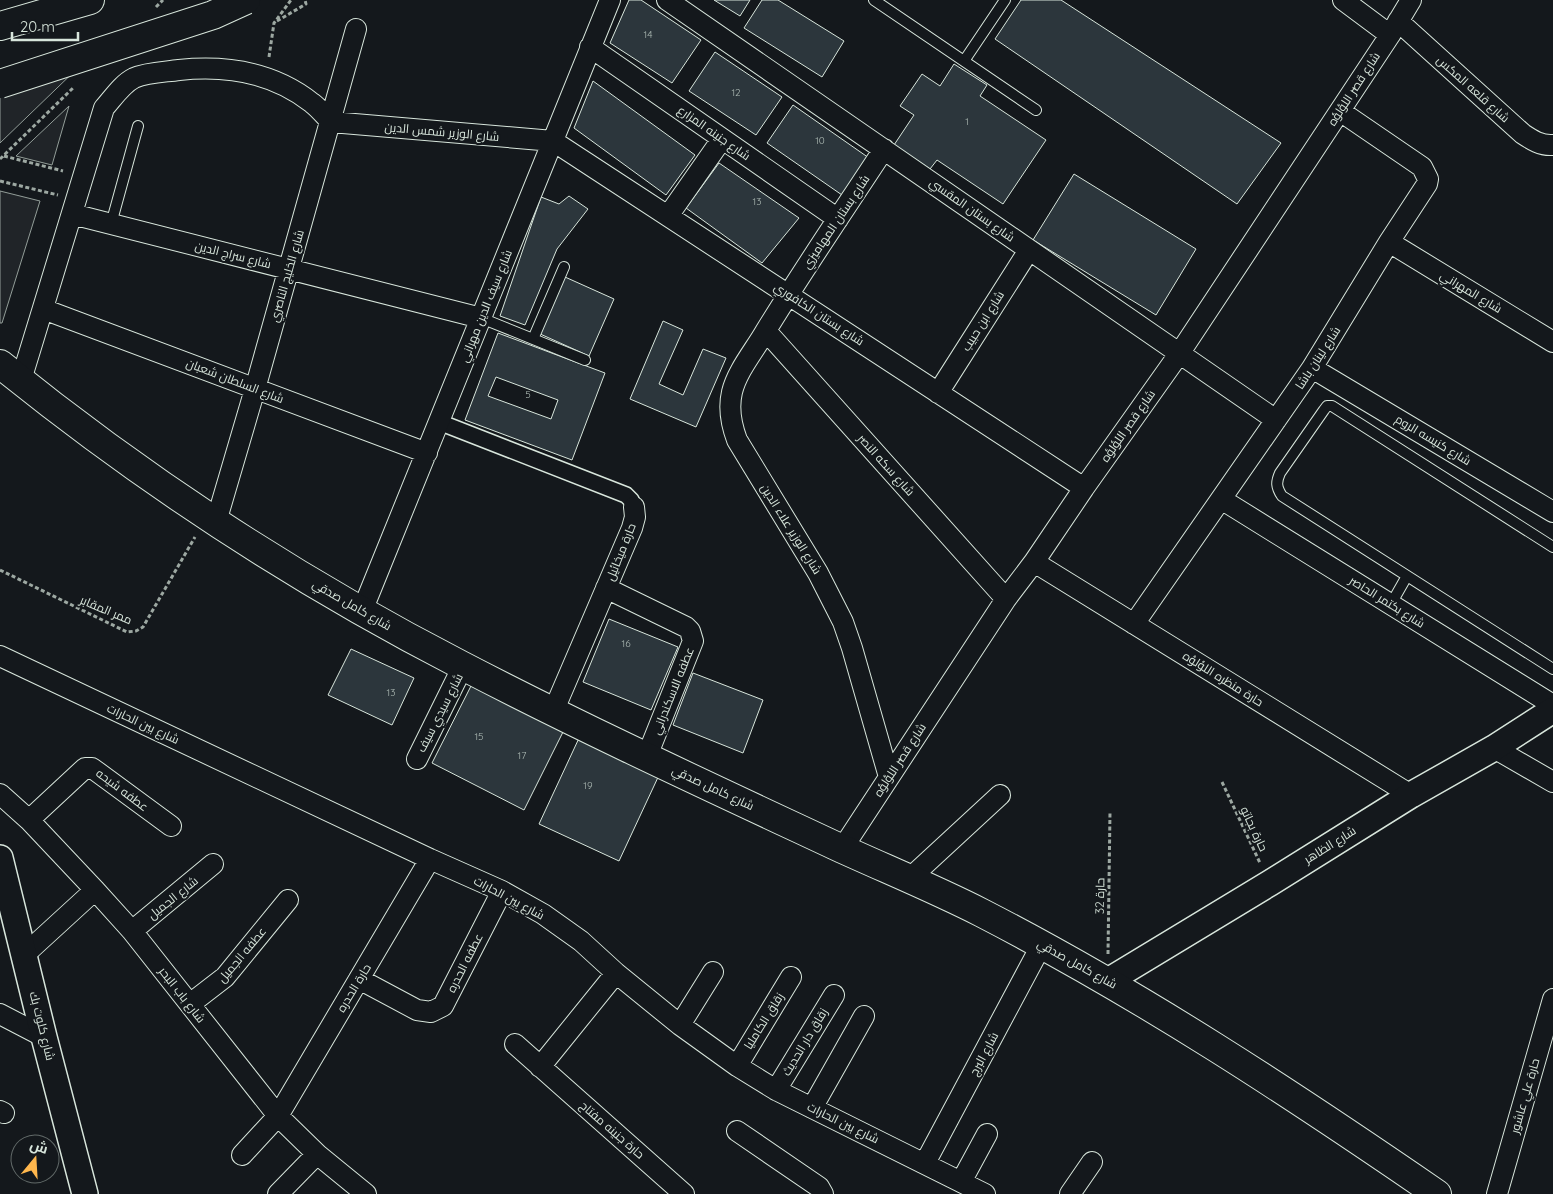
<svg xmlns="http://www.w3.org/2000/svg" width="1553" height="1194" font-family="Quicksand,Cairo,sans-serif">
<style>
.green{fill:#202428;stroke:#939e99}
.building{fill:#2c363c;stroke:#d8e6dc;fill-rule:evenodd}
.lines{fill:none;stroke-linecap:round;stroke-linejoin:round}
.service-casing{stroke:#d8e6dc;stroke-width:12}
.pedestrian-casing{stroke:#d8e6dc;stroke-width:18}
.minor-casing{stroke:#d8e6dc;stroke-width:22}
.tertiary-casing{stroke:#d8e6dc;stroke-width:28}
.secondary-casing{stroke:#d8e6dc;stroke-width:30}
.primary-casing{stroke:#d8e6dc;stroke-width:30}
.path{stroke:#9da8a2;stroke-width:3;stroke-dasharray:4 2.5;stroke-linecap:butt}
.service{stroke:#14181c;stroke-width:10}
.pedestrian{stroke:#14181c;stroke-width:15}
.minor{stroke:#14181c;stroke-width:20}
.tertiary{stroke:#14181c;stroke-width:25}
.secondary{stroke:#14181c;stroke-width:28}
.primary{stroke:#14181c;stroke-width:28}
.motorway-bridge-casing{stroke:#d8e6dc;stroke-width:30;stroke-linecap:butt}
.motorway-bridge{stroke:#14181c;stroke-width:28}
.labels{text-anchor:middle;stroke-width:4;stroke-linejoin:round;paint-order:stroke}
.number-label{font-size:10px;fill:#adbab4}
.street-label{font-size:12px;fill:#d8e6dc;stroke:#14181c}
</style>
<rect width="100%" height="100%" fill="#14181c"/>
<!-- green -->
<path class="green" d="M84,62L0,143V96Z
M69,106L52,165L16,156Z
M0,191L40,201L2,323H0Z"/>
<!-- building -->
<path class="building" d="M629,0H641L701,40L672,83L610,43Z
M714,0H750L740,16Z
M762,0H778L844,41L822,77L744,28Z
M1021,0H1061L1281,143L1237,204L995,39Z
M715,52L782,97L756,135L689,91Z
M954,64L987,85L980,96L1046,140L1003,204L937,160L930,169L894,145L914,115L900,106L922,74L940,86Z
M593,81L695,155L666,195L574,128Z
M793,105L869,158L842,195L767,143Z
M719,163L799,218L762,263L686,208Z
M1074,174L1196,249L1156,315L1033,240Z
M569,196L588,209L557,249L525,325L500,316L541,197L559,204Z
M565,277L614,299L589,356L538,333Z
M663,321L683,330L659,384L683,395L703,349L726,358L696,427L630,399Z
M498,333L605,373L572,460L465,420ZM496,377L558,400L551,419L488,396Z
M609,619L678,647L651,710L583,682Z
M351,649L414,678L392,725L328,695Z
M693,673L763,700L743,753L673,725Z
M472,684L565,728L524,810L432,763Z
M580,736L660,773L619,861L539,824Z"/>
<g class="lines">
<!-- service casing -->
<g class="service-casing">
<path id="service" d="M874,0L1036,110
M964,61L1005,0
M111,224L138,126
M481,318L585,360
M533,339L564,267
M1553,547L1332,406H1327L1324,410L1280,473C1276,482 1276,487 1282,496L1553,669
M1391,604L1407,576"/>
</g>
<!-- pedestrian casing -->
<g class="pedestrian-casing">
<path id="pedestrian" d="M439,422L626,495L631,500L634,507"/>
</g>
<!-- minor casing -->
<g class="minor-casing">
<path id="minor" d="M667,0L1276,420
M1343,0L1390,35
M1398,21L1523,134C1532,140 1541,146 1553,145
M590,47L838,219
M884,149C844,210 803,270 765,332C754,351 737,371 732,392C728,409 731,424 737,440L818,573L843,622L852,648L889,777
M72,214L481,318
M668,216L722,139
M1389,242L1553,342
M43,309L427,453
M766,331L1006,599
M1312,368L1553,512
M21,380L104,108C113,98 122,84 134,78C147,72 165,72 179,70C227,65 273,72 312,103C319,108 325,116 331,122L553,141L1084,488
M938,393L1029,250
M1221,499L1553,705
M216,522L255,389L356,29
M1034,562L1411,795
M606,588L686,627L690,631L693,641L647,756
M362,611L610,0
M1134,624L1312,368L1389,242L1427,184L1428,179L1422,167L1340,111
M0,656L430,859L502,891L543,914L581,941L616,973L680,1025L737,1066L776,1090L985,1194
M553,712L632,528L635,517L634,507
M1494,748L1553,782
M417,759L463,666
M0,794L29,820L95,890L132,931L278,1116L317,1154L366,1194
M29,820L85,768H92L171,826
M842,849L1006,599L1034,562L1084,488L1179,354L1390,35L1411,0
M909,879L1000,795
M132,931L213,864
M24,955L95,890
M359,979L417,1010L431,1012L443,1006L502,891
M190,1004L225,977L288,900
M0,1014L44,1037
M680,1025L713,972
M515,1044L684,1194
M737,1066L791,977
M540,1067L616,973
M776,1090L834,995
M812,1108L864,1016
M0,1111L4,1113
M737,1131L819,1187L823,1194
M242,1155L278,1116L430,859
M925,1163L1042,944
M961,1182L987,1134
M278,1194L317,1154
M1070,1194L1092,1162
M1497,1194L1553,999"/>
</g>
<!-- tertiary casing -->
<g class="tertiary-casing">
<path id="tertiary" d="M0,858L44,1037L85,1194
M1108,981L1270,883L1411,795L1494,748L1553,710"/>
</g>
<!-- secondary casing -->
<g class="secondary-casing">
<path id="secondary" d="M0,364C142,479 298,581 461,665C584,729 712,788 838,847C886,869 935,889 982,913C1141,995 1290,1093 1437,1194"/>
</g>
<!-- primary casing -->
<g class="primary-casing">
<path id="primary" d="M0,26L90,0"/>
</g>
<!-- path -->
<path class="path" d="M156,7L163,0
M277,21L306,4L305,0
M269,57L274,23L291,0
M4,156L63,171
M0,159L73,88
M0,181L58,195
M0,570L127,632L136,631L143,627L195,537
M1222,782L1260,863
M1108,954L1110,812"/>
<!-- service -->
<use href="#service" class="service"/>
<!-- pedestrian -->
<use href="#pedestrian" class="pedestrian"/>
<!-- minor -->
<use href="#minor" class="minor"/>
<!-- tertiary -->
<use href="#tertiary" class="tertiary"/>
<!-- secondary -->
<use href="#secondary" class="secondary"/>
<!-- primary -->
<use href="#primary" class="primary"/>
<!-- motorway-bridge casing -->
<g class="motorway-bridge-casing">
<path id="motorway-bridge" d="M0,84L213,15L246,0"/>
</g>
<!-- motorway-bridge -->
<use href="#motorway-bridge" class="motorway-bridge"/>
</g>
<g class="labels">
<!-- number labels -->
<g class="number-label">
<text x="648" y="38">14</text>
<text x="736" y="96">12</text>
<text x="967" y="125">1</text>
<text x="820" y="144">10</text>
<text x="757" y="205">13</text>
<text x="528" y="398">5</text>
<text x="626" y="647">16</text>
<text x="391" y="696">13</text>
<text x="479" y="740">15</text>
<text x="522" y="759">17</text>
<text x="588" y="789">19</text>
</g>
<!-- street labels -->
<g class="street-label">
<text transform="translate(1354 89) rotate(-57)" y="4">شارع قصر اللؤلؤه</text>
<text transform="translate(1473 89) rotate(42)" y="4">شارع قلعه المكس</text>
<text transform="translate(442 132) rotate(5)" y="4">شارع الوزير شمس الدين</text>
<text transform="translate(714 133) rotate(35)" y="4">شارع جنينه المزارع</text>
<text transform="translate(972 210) rotate(35)" y="4">شارع بستان المقسي</text>
<text transform="translate(836 222) rotate(-56)" y="4">شارع بستان المهاميزي</text>
<text transform="translate(233 255) rotate(14)" y="4">شارع سراج الدين</text>
<text transform="translate(287 276) rotate(-74)" y="4">شارع الخليج الناصري</text>
<text transform="translate(1471 292) rotate(31)" y="4">شارع المهراني</text>
<text transform="translate(486 306) rotate(-68)" y="4">شارع سيف الدين مهراني</text>
<text transform="translate(819 314) rotate(33)" y="4">شارع بستان الكافوري</text>
<text transform="translate(983 321) rotate(-58)" y="4">شارع ابن حبيب</text>
<text transform="translate(1318 358) rotate(-57)" y="4">شارع لينان باشا</text>
<text transform="translate(235 381) rotate(21)" y="4">شارع السلطان شعبان</text>
<text transform="translate(1128 426) rotate(-55)" y="4">شارع قصر اللؤلؤه</text>
<text transform="translate(1433 440) rotate(31)" y="4">شارع كنيسه الروم</text>
<text transform="translate(886 465) rotate(48)" y="4">شارع سكه النصر</text>
<text transform="translate(791 529) rotate(58)" y="4">شارع الوزير علاء الدين</text>
<text transform="translate(621 552) rotate(-68)" y="4">حارة ميخائيل</text>
<text transform="translate(1387 602) rotate(32)" y="4">شارع بكتمر الحاصر</text>
<text transform="translate(352 605) rotate(30)" y="4">شارع كامل صدقي</text>
<text transform="translate(106 610) rotate(23)" y="4">ممر المقابر</text>
<text transform="translate(1223 679) rotate(32)" y="4">حارة منظره اللؤلؤه</text>
<text transform="translate(673 691) rotate(-68)" y="4">عطفه الاسكندراني</text>
<text transform="translate(440 713) rotate(-63)" y="4">شارع سيدي سيف</text>
<text transform="translate(143 724) rotate(25)" y="4">شارع بين الحارات</text>
<text transform="translate(900 760) rotate(-57)" y="4">شارع قصر اللؤلؤه</text>
<text transform="translate(713 788) rotate(25)" y="4">شارع كامل صدقي</text>
<text transform="translate(122 790) rotate(37)" y="4">عطفه شيحه</text>
<text transform="translate(1254 829) rotate(65)" y="4">حارة بجاتو</text>
<text transform="translate(1330 845) rotate(-32)" y="4">شارع الظاهر</text>
<text transform="translate(1100 896) rotate(-89)" y="4">حارة 32</text>
<text transform="translate(173 898) rotate(-39)" y="4">شارع الجميل</text>
<text transform="translate(509 898) rotate(28)" y="4">شارع بين الحارات</text>
<text transform="translate(242 955) rotate(-50)" y="4">عطفه الجميل</text>
<text transform="translate(465 963) rotate(-63)" y="4">عطفه الحدره</text>
<text transform="translate(1077 964) rotate(29)" y="4">شارع كامل صدقي</text>
<text transform="translate(354 988) rotate(-59)" y="4">حارة الحدره</text>
<text transform="translate(182 995) rotate(52)" y="4">شارع باب البحر</text>
<text transform="translate(764 1021) rotate(-58)" y="4">زقاق الكامليا</text>
<text transform="translate(42 1026) rotate(76)" y="4">شارع كلوت بك</text>
<text transform="translate(805 1042) rotate(-59)" y="4">زقاق دار الحديث</text>
<text transform="translate(984 1054) rotate(-62)" y="4">شارع البرج</text>
<text transform="translate(1525 1096) rotate(-74)" y="4">حارة علي عاشور</text>
<text transform="translate(843 1123) rotate(26)" y="4">شارع بين الحارات</text>
<text transform="translate(612 1130) rotate(41)" y="4">حارة جنينه مفتاح</text>
</g>
</g>
<!-- north arrow -->
<g transform="translate(35 1159) rotate(18)"><circle r="24" fill="#14181c" stroke="#626a69"/>
<path d="M0-4L9 19L0 12L-9 19Z" fill="#ffb74d"/>
<text y="-8" font-size="14" font-weight="bold" text-anchor="middle" fill="#d8e6dc">ش</text>
</g>
<!-- scale -->
<path d="M12 32v8h66v-8" fill="none" stroke="#d8e6dc" stroke-width="2.5"/>
<text x="20" y="32" font-size="15" fill="#d8e6dc" stroke="#14181c" stroke-width="4" paint-order="stroke">20 m</text>
</svg>
